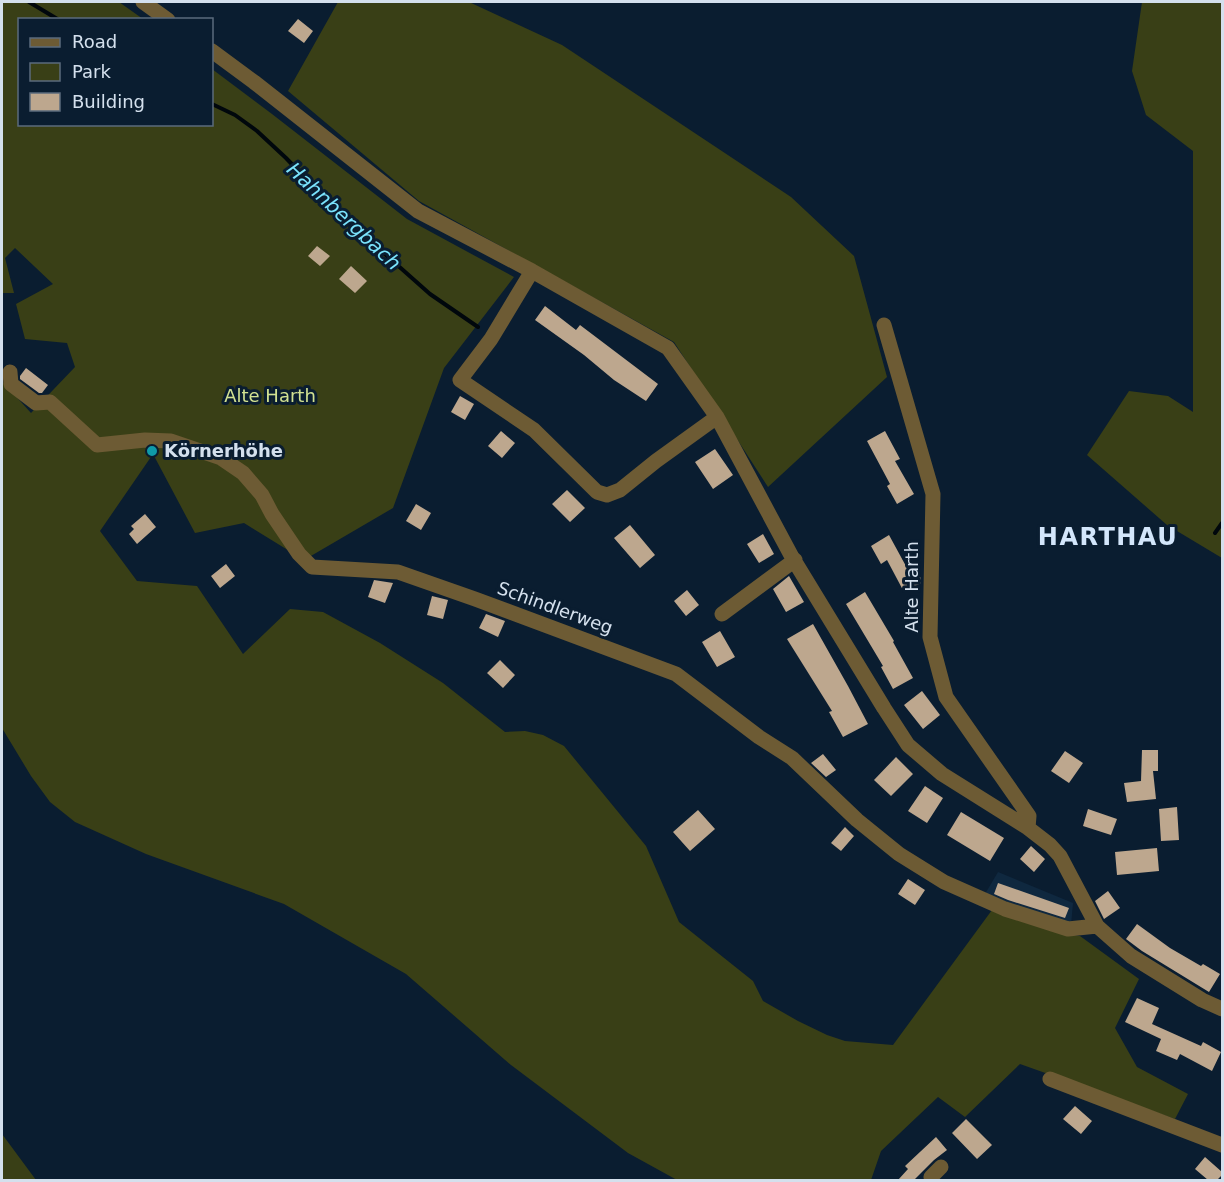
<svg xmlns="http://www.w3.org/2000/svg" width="1224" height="1182" font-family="'DejaVu Sans',sans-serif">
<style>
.built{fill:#0f283f}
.green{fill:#393f16}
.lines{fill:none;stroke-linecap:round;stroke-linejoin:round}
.stream{stroke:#00070c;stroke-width:4}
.building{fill:#bda78e}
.minor{stroke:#6d5b34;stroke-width:15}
.culture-dot{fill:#0f9aa8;stroke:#0a1d30;stroke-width:2}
.labels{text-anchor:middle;stroke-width:6;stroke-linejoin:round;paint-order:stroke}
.park-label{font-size:18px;fill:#d2e191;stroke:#0a1d30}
.poi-label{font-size:18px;font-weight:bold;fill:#d4e0ed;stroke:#0a1d30;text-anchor:start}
.street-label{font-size:18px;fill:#d4e0ed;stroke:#0a1d30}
.water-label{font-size:20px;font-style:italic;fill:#7ae3fc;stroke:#0a1d30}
.district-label{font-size:24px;font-weight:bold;letter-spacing:1.5px;fill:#d3e6fb;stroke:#0a1d30}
</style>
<rect width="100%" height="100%" fill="#0a1d30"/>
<!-- built -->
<path class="built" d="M998,872L1073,903L1071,925L985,894Z"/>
<!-- green -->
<path class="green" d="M2,2H119L143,19L20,20V124H212V69L272,114L407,219L514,277L444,368L393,508L304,560L244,523L195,533L153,454L100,531L137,581L197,586L243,654L290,609L323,612L380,643L443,683L505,732L525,731L543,735L564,746L646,846L679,922L753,981L763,1001L798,1021L827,1035L845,1041L893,1045L992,910L1068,935L1080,936L1139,979L1115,1028L1137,1067L1188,1094L1175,1119L1020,1064L965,1117L938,1097L881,1151L871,1180H677L628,1153L511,1065L406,974L284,904L146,854L75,822L50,802L31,776L2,728V381L31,413L75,367L67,343L25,339L16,304L53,284L15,248L5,258L14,293H2Z
M338,2H469L562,45L791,197L854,256L887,377L768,487L674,342L419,201L288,91Z
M1142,2H1222V558L1167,525L1087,455L1129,391L1168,396L1193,412V151L1146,115L1132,71Z
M2,1134L36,1180H2Z"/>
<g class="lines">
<!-- stream -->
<path class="stream" d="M29,2L59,20
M212,104L235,115L257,131L286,158L351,226L377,247L430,294L478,327
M1215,533L1222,523"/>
</g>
<!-- building -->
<path class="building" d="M298,19L313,31L304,43L288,31Z
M317,246L330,256L320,266L308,256Z
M351,266L367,281L355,293L339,279Z
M545,306L576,330L580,325L658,384L646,401L614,380L584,355L535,320Z
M26,368L48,385L42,393H39L20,379V376Z
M460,396L474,404L465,420L451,412Z
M501,431L515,443L502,458L488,446Z
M885,431L900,459L895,461L914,494L897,504L887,486L890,484L867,441Z
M715,449L733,475L713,489L695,462Z
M567,490L585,508L570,522L552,504Z
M416,504L431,513L421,530L406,521Z
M145,514L156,527L137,544L129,534L134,529L131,526Z
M630,525L655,555L640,568L614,538Z
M763,534L774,554L759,563L747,544Z
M889,535L907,568L914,564L921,579V583L904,592L887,560L881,564L871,546Z
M226,564L235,576L220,588L211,576Z
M789,576L804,602L786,612L773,589Z
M374,580L393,583L385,603L368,597Z
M687,590L699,605L686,616L674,601Z
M865,592L894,641L893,642L913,678L893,689L881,667L883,666L846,604Z
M432,596L448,600L443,619L427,615Z
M486,614L505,621L498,637L479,628Z
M813,624L848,686L868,724L843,737L829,712L832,711L787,639Z
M720,631L735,657L717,667L702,642Z
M500,660L515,675L503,688L487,673Z
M922,691L940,715L923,729L904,705Z
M1142,750H1158V771H1153L1156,799L1127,802L1124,783L1141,781Z
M1065,751L1083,763L1069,783L1051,771Z
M823,754L836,770L826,777L811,763Z
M896,757L913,774L891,796L874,780Z
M925,786L943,798L927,823L908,811Z
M1177,807L1179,840L1161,841L1159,809Z
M1088,809L1117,819L1111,835L1083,826Z
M698,810L715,829L690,851L673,832Z
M961,812L1004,838L990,861L947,835Z
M845,827L854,836L841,851L831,843Z
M1031,846L1045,859L1034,872L1020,859Z
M1157,848L1159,871L1117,875L1115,852Z
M908,879L925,890L915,905L898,894Z
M998,883L1069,908L1065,918L1008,900L994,894Z
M1108,891L1120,908L1104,919L1095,901Z
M1137,924L1170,948L1201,966L1203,964L1220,974L1209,992L1142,951L1126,939Z
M1137,998L1159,1008L1152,1024L1201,1046L1203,1042L1221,1052L1212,1071L1180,1054L1177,1060L1156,1051L1161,1039L1125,1022Z
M1075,1106L1092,1121L1081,1134L1063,1119Z
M966,1119L992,1145L977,1159L952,1133Z
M936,1137L947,1150L934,1160L914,1180H898L908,1169L905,1166Z
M1205,1157L1222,1172V1175L1217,1180H1208L1195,1169Z"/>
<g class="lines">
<!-- minor -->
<path class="minor" d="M143,2L168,20
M212,51L254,82L418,211L532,271L668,348L717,417L792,557L884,708L908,745L942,774L1028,828L1050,845L1060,856L1097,926L1131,956L1202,1000L1222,1009
M532,271L491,339L460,380L534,430L597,492L607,495L620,490L656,461L717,417
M884,325L933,494L930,637L946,697L1029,816L1028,828
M10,372L11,384L36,403L50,402L97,445L145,440L171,441L221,458L243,473L262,495L272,514L299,554L312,567L398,572L475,599L676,674L759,737L792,758L857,820L899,854L944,882L1005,909L1068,929L1097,926
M722,614L795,560
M1050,1079L1222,1145
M932,1180L931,1177L941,1167"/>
</g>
<!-- markers -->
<circle class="culture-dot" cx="152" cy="451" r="6"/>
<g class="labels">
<!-- park labels -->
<g class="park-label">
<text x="270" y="402">Alte Harth</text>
</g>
<!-- poi labels -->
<g class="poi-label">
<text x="164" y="457">Körnerhöhe</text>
</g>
<!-- street labels -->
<g class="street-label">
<text transform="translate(912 587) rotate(-90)" y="6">Alte Harth</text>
<text transform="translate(555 608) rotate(20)" y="6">Schindlerweg</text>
</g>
<!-- water labels -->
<g class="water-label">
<text transform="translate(344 216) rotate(43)" y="7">Hahnbergbach</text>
</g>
<!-- district labels -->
<g class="district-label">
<text x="1108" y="545">HARTHAU</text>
</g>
</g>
<!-- border -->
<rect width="1224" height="1182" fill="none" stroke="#d4e0ed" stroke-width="6"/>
<!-- legend -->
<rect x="18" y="18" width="195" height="108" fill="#0a1d30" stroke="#5b6b7c" stroke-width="1.5"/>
<rect x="30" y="38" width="30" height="9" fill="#6d5b34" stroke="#5b6b7c" stroke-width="1.5"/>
<text x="72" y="48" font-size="18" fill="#d4e0ed">Road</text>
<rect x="30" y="63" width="30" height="18" fill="#393f16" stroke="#5b6b7c" stroke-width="1.5"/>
<text x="72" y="78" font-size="18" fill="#d4e0ed">Park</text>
<rect x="30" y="93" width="30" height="18" fill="#bda78e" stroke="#5b6b7c" stroke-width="1.5"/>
<text x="72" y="108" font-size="18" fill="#d4e0ed">Building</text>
</svg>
